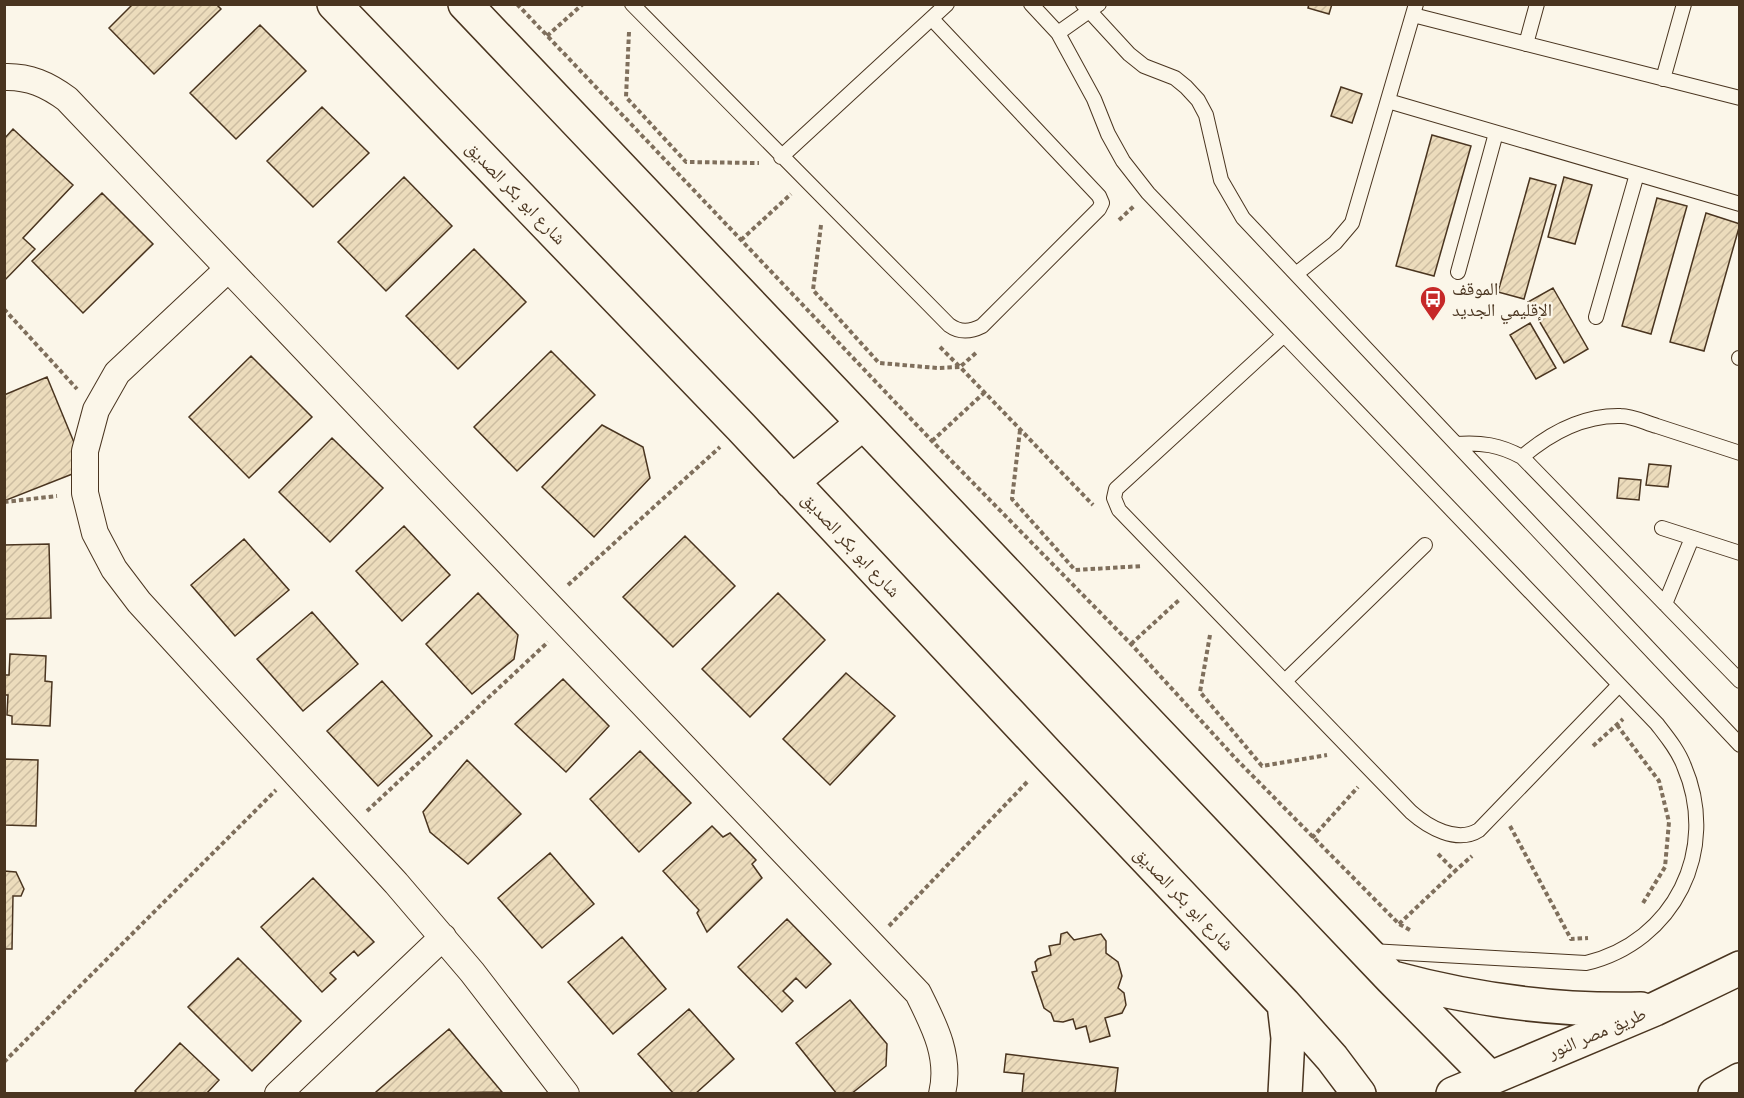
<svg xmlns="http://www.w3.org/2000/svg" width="1744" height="1098" font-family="Lora,'Noto Naskh Arabic',serif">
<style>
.building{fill:url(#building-hatch);stroke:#4a3520;stroke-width:1.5}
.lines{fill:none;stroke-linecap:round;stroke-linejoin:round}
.lane-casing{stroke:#4a3520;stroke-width:16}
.street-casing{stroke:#4a3520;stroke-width:28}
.secondary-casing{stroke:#4a3520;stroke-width:36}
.path{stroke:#7f6f5c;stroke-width:4;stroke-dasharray:4.5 3;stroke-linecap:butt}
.lane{stroke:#fbf6e9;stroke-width:14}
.street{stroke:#fbf6e9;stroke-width:26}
.secondary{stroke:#fbf6e9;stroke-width:33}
.labels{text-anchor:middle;stroke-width:4.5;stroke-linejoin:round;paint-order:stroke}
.street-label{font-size:18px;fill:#4a3520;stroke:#fbf6e9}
.poi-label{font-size:18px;fill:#4a3520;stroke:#fbf6e9;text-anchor:start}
</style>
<defs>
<pattern id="building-hatch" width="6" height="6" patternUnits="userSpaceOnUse" patternTransform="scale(1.5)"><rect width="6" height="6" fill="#ecdcbc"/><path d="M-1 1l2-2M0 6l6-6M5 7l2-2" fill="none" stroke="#ccbda1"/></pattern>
</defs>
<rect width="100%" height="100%" fill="#fbf6e9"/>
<!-- building -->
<path class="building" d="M133,4H216L221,9L154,74L109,28Z
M1309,4H1332L1329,14L1308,8Z
M260,25L306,71L236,139L190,93Z
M1341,87L1362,94L1352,123L1331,116Z
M322,107L369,153L313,207L267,161Z
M13,129L73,185L23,238L35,249L4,281V139Z
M1432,135L1471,146L1434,276L1396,266Z
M404,177L452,226L386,291L338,242Z
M1564,177L1592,185L1575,244L1548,237Z
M1530,178L1556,185L1524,299L1498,292Z
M102,193L153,244L83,313L32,261Z
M1657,198L1687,206L1651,334L1622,326Z
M1706,213L1740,224L1704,351L1670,342Z
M474,249L526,302L458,369L406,316Z
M1553,288L1588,349L1564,363L1528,302Z
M1530,323L1556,368L1536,379L1510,335Z
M551,351L595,395L517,471L474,427Z
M251,356L312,417L249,478L189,417Z
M47,377L85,469L4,501V395Z
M602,425L643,447L650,478L594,537L542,487Z
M332,438L383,488L330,542L279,492Z
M1649,464L1671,466L1668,487L1646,485Z
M1619,478L1641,480L1639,500L1617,498Z
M404,526L450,575L402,621L356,571Z
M685,536L735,586L673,647L623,597Z
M244,539L289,590L235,636L191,585Z
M49,544L51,618L4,619V545Z
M478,593L518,635L514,659L472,694L426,644Z
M778,593L825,640L750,717L702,669Z
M312,612L358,664L303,711L257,659Z
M10,654L46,656L45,681L52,682L50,726L12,724V716L7,715L8,695H4V675H9Z
M846,673L895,716L830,785L783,739Z
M563,679L609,726L566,772L515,724Z
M382,681L432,736L378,786L327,731Z
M640,751L691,803L639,852L590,799Z
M4,759L38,760L36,826L4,825Z
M467,760L521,814L468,864L430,832L423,812Z
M712,826L723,837L730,833L756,860L752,864L762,878L707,932L697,913L699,910L663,871Z
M550,853L594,904L542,948L498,898Z
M4,871L16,872L24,889L21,896H13L12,949H4Z
M313,878L374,942L358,956L354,951L330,973L336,979L322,992L261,927Z
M787,919L831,964L806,988L796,978L783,991L793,1001L782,1012L738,967Z
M1067,932L1074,940L1101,934L1106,941V953L1118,962L1122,976L1118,988L1124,993L1126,1005L1122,1013L1105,1018L1110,1036L1090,1042L1086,1026L1076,1029L1073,1019L1063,1022L1054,1021L1051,1013L1044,1008L1032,972L1037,971L1035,962L1038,959L1051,955L1049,946L1060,944L1061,934Z
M622,937L666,989L613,1034L568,982Z
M238,958L301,1021L252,1071L188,1007Z
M850,1000L887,1044L886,1066L851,1094H837L796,1043Z
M689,1009L734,1059L695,1094H674L638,1054Z
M449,1029L502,1092L377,1094L376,1092Z
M180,1043L219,1080L206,1094H138L135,1091Z
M1006,1054L1118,1068L1115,1094H1022L1024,1074L1004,1072Z"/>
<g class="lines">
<!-- lane casing -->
<g class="lane-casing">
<path id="lane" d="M632,4L949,325C960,333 970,332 982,326L1099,209L1102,203L1099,196L932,19
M1031,4L1058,33L1094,99L1108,134L1123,161L1148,193L1657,724C1667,737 1678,750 1684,766C1720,850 1674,942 1586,963L1371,951
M1083,4L1129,54L1144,66L1175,78L1186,87L1198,100L1206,115L1221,180L1243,218L1740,745
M1413,15L1740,98
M1058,33L1099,4
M1526,44L1537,4
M1663,79L1684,4
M1388,101L1740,204
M781,157L947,4
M1458,272L1496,133
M1296,274L1335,243L1352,223L1416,4
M1596,317L1637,174
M1284,335L1116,489L1114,498L1119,510L1411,812C1428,827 1457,844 1479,830L1619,685
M1739,358H1740
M1456,444C1481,442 1500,445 1522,457L1740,681
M1522,457C1550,433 1584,415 1621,416C1633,416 1646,423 1657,426C1684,435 1712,444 1740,453
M1662,528L1740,553
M1665,604L1692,538
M1285,681L1425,545"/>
</g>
<!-- street casing -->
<g class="street-casing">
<path id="street" d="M4,77C29,76 48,85 67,99L918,993C934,1025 951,1057 942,1094
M228,269L117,373L96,410L85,451V493L95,533L114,569L139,602L396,883L472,972L566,1094
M278,1094L443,937"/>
</g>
<!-- secondary casing -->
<g class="secondary-casing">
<path id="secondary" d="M334,4L741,427L1050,757L1284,1004L1332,1058L1359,1094
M465,4L1391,978L1490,1078
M792,482L863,423
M1393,978C1474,1000 1557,1011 1641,1009
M1284,1004L1288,1038L1285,1094
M1453,1094L1655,1009L1740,968
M1715,1094L1740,1080"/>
</g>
<!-- path -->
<path class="path" d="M517,4L932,441L1131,644L1237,760L1399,924L1412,931
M629,32L626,97L686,162L759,163
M547,36L583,4
M1119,220L1134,206
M821,225L813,290L879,363L938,368L960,367L1093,505
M741,240L791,194
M4,309L77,389
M940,347L960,367L978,351
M1020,430L1012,499L1075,570L1143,566
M932,441L985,392
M4,502L57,496
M568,585L720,447
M1210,635L1200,692L1262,766L1327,755
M1131,644L1179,600
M1617,725L1659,781L1669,822L1665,867L1643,903
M1593,746L1623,719
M367,811L548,642
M1510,826L1571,939L1588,938
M1312,838L1358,787
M1438,854L1455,871L1472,856
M1399,924L1455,871
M889,926L1029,780
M4,1062L276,790"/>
<!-- lane -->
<use href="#lane" class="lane"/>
<!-- street -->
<use href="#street" class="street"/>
<!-- secondary -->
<use href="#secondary" class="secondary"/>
</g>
<!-- icons -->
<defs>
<g id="bus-pin" transform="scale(1.35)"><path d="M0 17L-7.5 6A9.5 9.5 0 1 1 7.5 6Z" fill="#c62828" stroke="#fbf6e9"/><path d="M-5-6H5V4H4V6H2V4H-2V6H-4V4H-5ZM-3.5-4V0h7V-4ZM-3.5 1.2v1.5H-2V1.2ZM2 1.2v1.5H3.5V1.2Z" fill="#fff"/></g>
</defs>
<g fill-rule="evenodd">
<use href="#bus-pin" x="1433" y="299"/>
</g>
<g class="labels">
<!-- street labels -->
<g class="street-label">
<text transform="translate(516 193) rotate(46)" y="6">شارع ابو بكر الصديق</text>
<text transform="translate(851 545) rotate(47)" y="6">شارع ابو بكر الصديق</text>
<text transform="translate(1184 899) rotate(46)" y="6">شارع ابو بكر الصديق</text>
<text transform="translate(1597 1033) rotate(-23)" y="6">طريق مصر النور</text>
</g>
<!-- poi labels -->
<g class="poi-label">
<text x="1452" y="295">الموقف<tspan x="1452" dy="21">الإقليمي الجديد</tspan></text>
</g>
</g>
<!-- border -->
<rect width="1744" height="1098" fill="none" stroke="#4a3520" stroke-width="12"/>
</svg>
